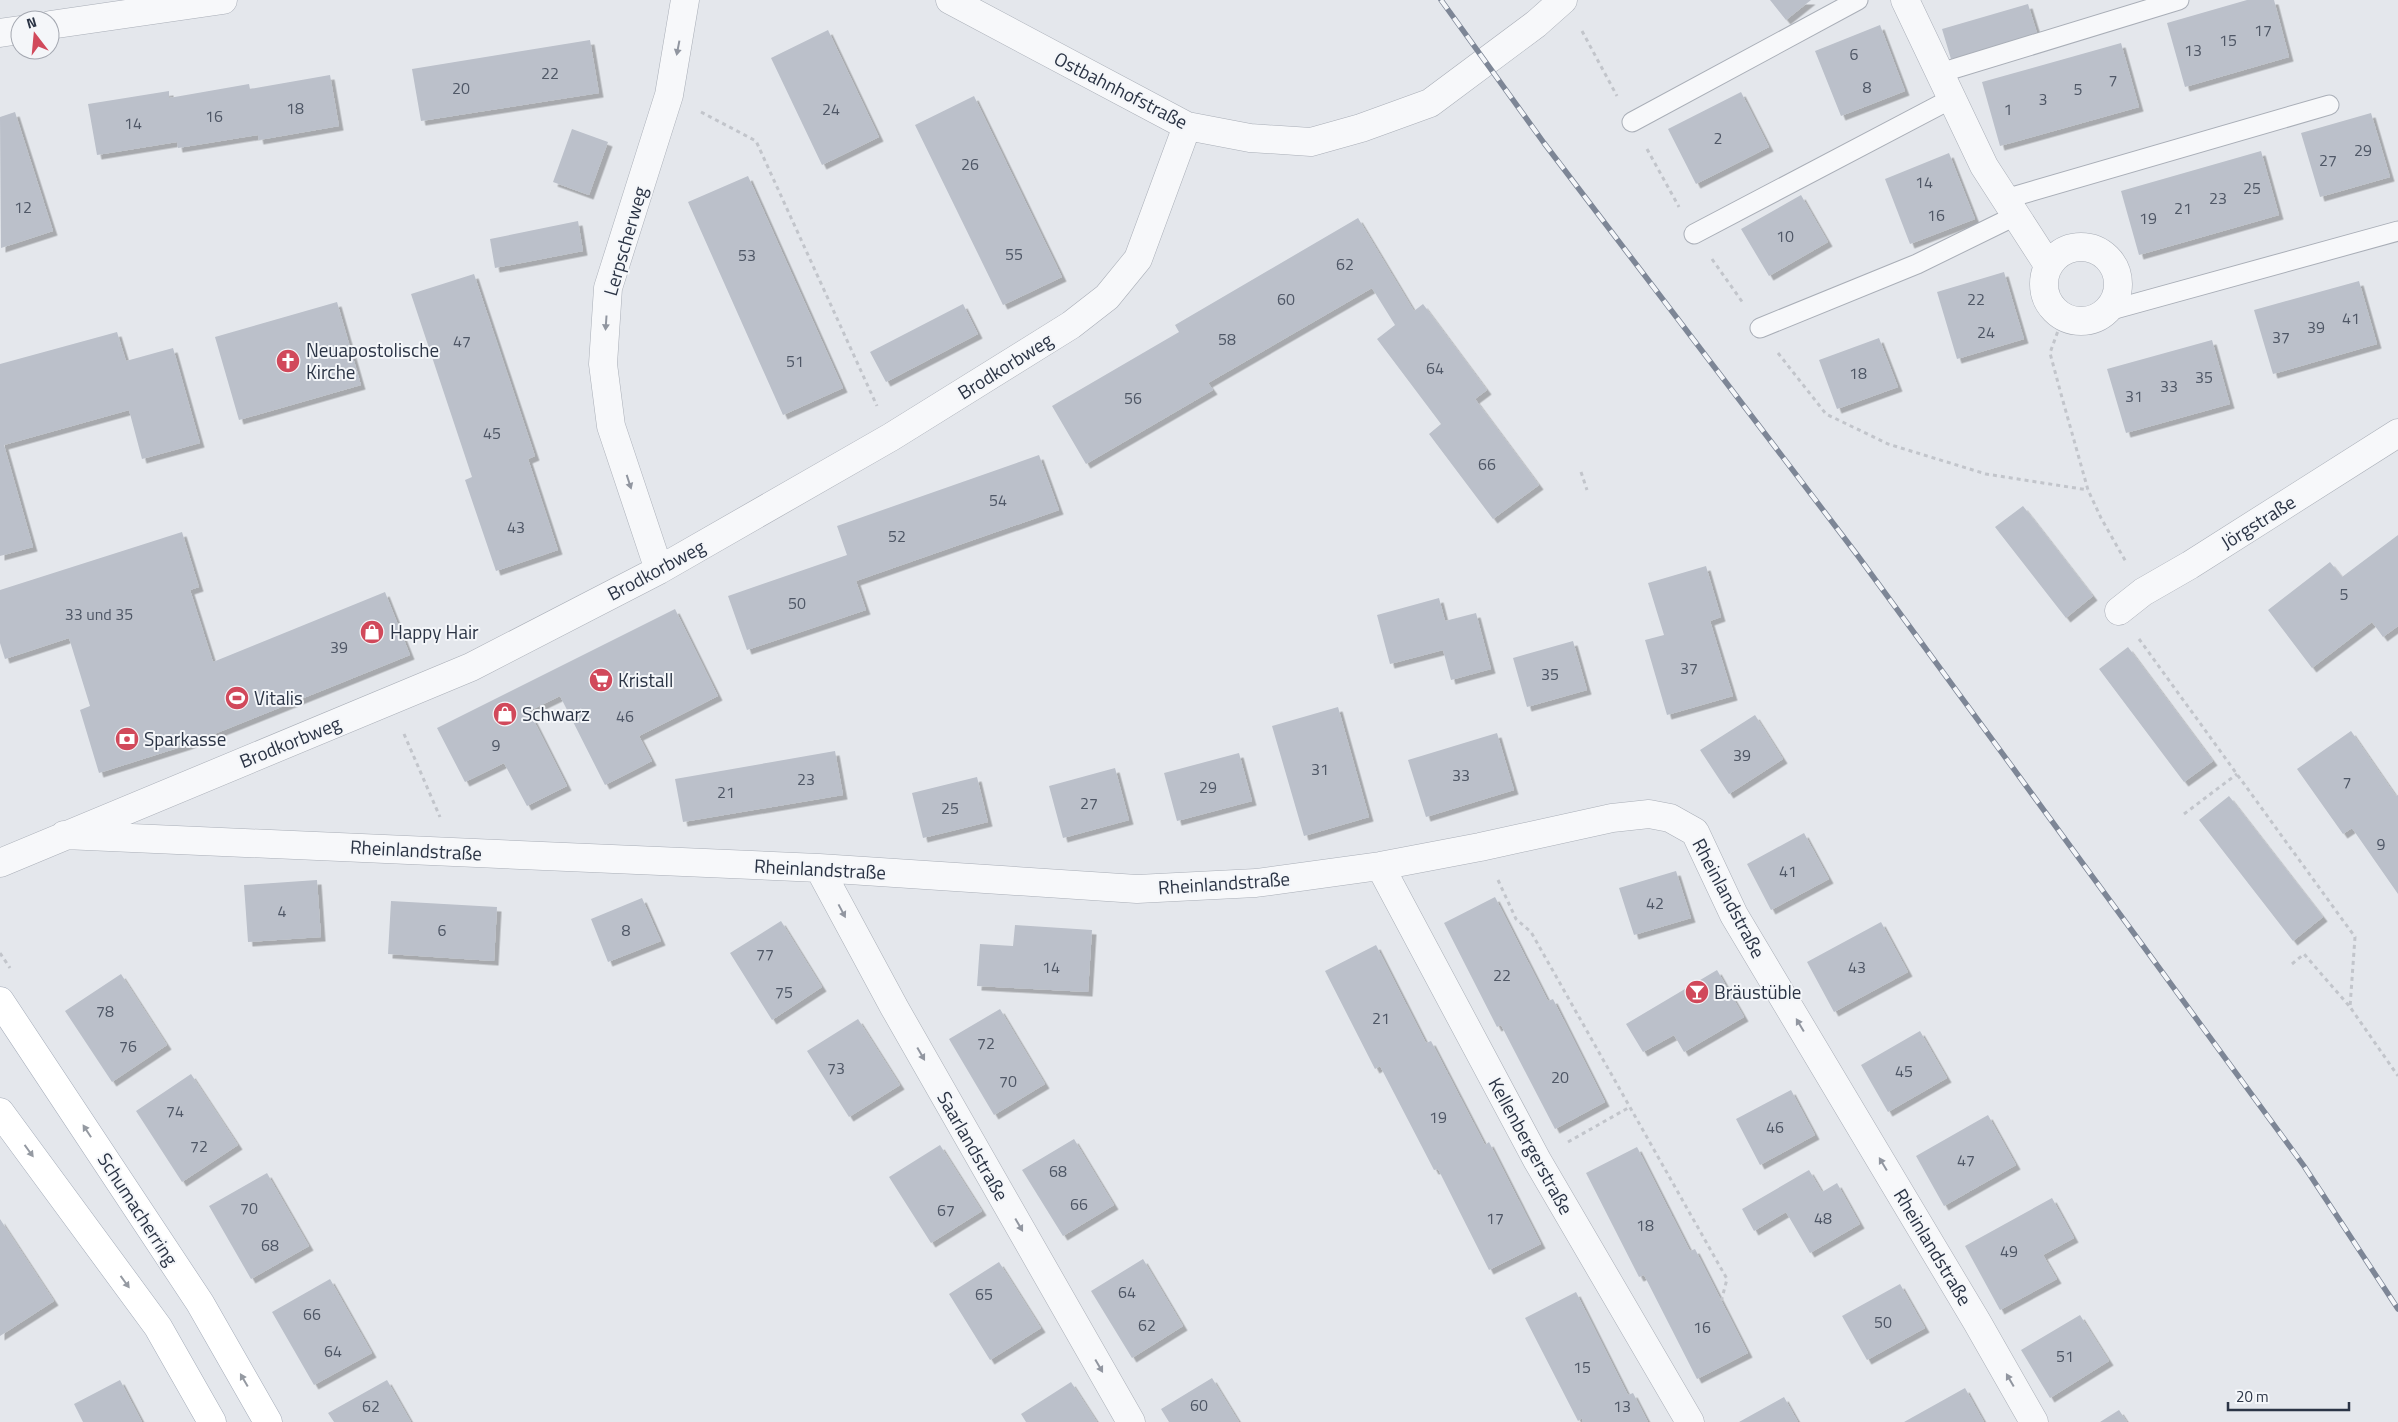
<svg xmlns="http://www.w3.org/2000/svg" width="2398" height="1422" font-family="'Titillium Web',sans-serif">
<style>
.building{fill:#bbc0ca;filter:url(#shadow)}
.lines{fill:none;stroke-linecap:round;stroke-linejoin:round}
.lane-casing{stroke:#a9aeb7;stroke-width:21}
.street-casing{stroke:#a9aeb7;stroke-width:29}
.primary-casing{stroke:#a3abb8;stroke-width:29}
.path{stroke:#c2c5cb;stroke-width:3;stroke-dasharray:4 4;stroke-linecap:butt}
.lane{stroke:#f7f8fa;stroke-width:19}
.street{stroke:#f7f8fa;stroke-width:28}
.primary{stroke:#fff;stroke-width:28}
.rail-casing{stroke:#7d8696;stroke-width:5.5}
.rail{stroke:#f4f6f9;stroke-width:4;stroke-dasharray:11;stroke-linecap:butt}
.oneway{fill:#9196a0}
.oneway2{fill:#959aa2}
.labels{text-anchor:middle;stroke-width:4;stroke-linejoin:round;paint-order:stroke}
.number-label{font-size:16px;fill:#4f5766}
.street-label{font-size:19px;fill:#2b3445;stroke:#f4f6f9}
.poi-label{font-size:19px;fill:#2b3445;stroke:#f4f6f9;text-anchor:start}
</style>
<defs>
<filter id="shadow"><feDropShadow dx="4.5" dy="4.5" stdDeviation="0" flood-color="#0004"/></filter>
</defs>
<rect width="100%" height="100%" fill="#e4e7ec"/>
<!-- building -->
<path class="building" d="M1770,0H1811L1786,20Z
M2247,0H2274L2289,57L2185,87L2167,23Z
M2028,4L2037,33L1951,59L1942,29Z
M1880,25L1905,91L1841,116L1815,51Z
M828,30L879,137L822,165L771,58Z
M590,40L599,93L421,121L412,69Z
M2121,43L2139,107L2000,146L1982,82Z
M330,75L339,126L259,140L258,135L178,148L177,142L97,155L88,104L169,91V98L249,84L250,89Z
M1741,92L1769,147L1696,184L1668,129Z
M974,96L1062,277L1003,305L915,125Z
M15,112L53,231L1,248L0,117Z
M2371,113L2390,177L2320,197L2301,133Z
M572,129L608,142L589,195L553,182Z
M2261,151L2279,215L2139,255L2121,191Z
M1949,153L1975,219L1910,244L1885,179Z
M748,176L843,388L783,415L688,202Z
M1801,195L1828,242L1769,276L1741,229Z
M1358,218L1414,311L1423,304L1487,390L1475,399L1539,485L1493,519L1429,434L1441,424L1377,339L1395,325L1372,288L1208,383L1213,390L1086,464L1052,406L1179,332L1175,325Z
M578,221L583,251L495,268L490,239Z
M2004,272L2024,339L1957,359L1937,292Z
M474,274L535,456L528,459L558,550L496,571L465,480L472,477L411,294Z
M2359,281L2377,344L2273,374L2254,310Z
M337,302L361,385L239,420L215,337Z
M963,304L978,334L886,382L870,352Z
M117,332L126,361L173,348L200,443L142,459L129,410L4,445L33,547L0,556V364Z
M1879,338L1898,387L1837,409L1819,360Z
M2212,340L2230,404L2126,433L2107,369Z
M1039,455L1059,510L856,581L866,610L747,650L728,596L847,555L837,526Z
M2023,506L2093,596L2066,618L1995,527Z
M182,532L199,587L190,590L213,662L385,592L410,655L187,745L99,773L80,710L90,706L69,638L5,659L0,643V590Z
M2398,535V626L2383,637L2372,622L2312,668L2268,610L2330,562L2342,577Z
M1706,566L1721,617L1710,621L1733,696L1667,715L1645,640L1664,635L1648,583Z
M1439,598L1445,621L1476,613L1491,669L1451,680L1443,650L1390,664L1377,615Z
M675,609L718,696L639,736L652,761L605,785L560,696L529,711L567,786L527,806L504,763L465,782L437,728Z
M1573,641L1587,690L1527,707L1513,658Z
M2128,647L2213,761L2184,782L2099,669Z
M1338,707L1369,817L1304,836L1272,726Z
M1755,715L1783,759L1729,794L1700,750Z
M2351,731L2396,796L2398,795V894L2352,828L2343,834L2297,769Z
M1497,733L1514,790L1426,817L1408,760Z
M835,751L843,795L683,822L675,779Z
M1239,753L1252,801L1177,821L1164,773Z
M1115,768L1129,820L1063,838L1049,786Z
M977,777L988,822L923,838L912,793Z
M2229,796L2323,917L2293,941L2199,820Z
M1804,833L1829,879L1771,910L1747,864Z
M1676,871L1691,918L1634,935L1619,888Z
M317,880L321,937L248,942L244,885Z
M1495,897L1548,1001L1553,999L1605,1102L1555,1129L1501,1025L1497,1027L1444,923Z
M642,898L661,941L608,962L591,919Z
M391,901L497,907L494,961L388,954Z
M781,921L822,987L772,1020L730,953Z
M1881,922L1908,972L1834,1012L1807,962Z
M1015,925L1092,930L1088,992L977,986L980,944L1013,946Z
M1376,945L1426,1043L1431,1041L1485,1145L1489,1142L1541,1244L1489,1270L1438,1169L1434,1170L1380,1066L1375,1069L1325,971Z
M1717,970L1744,1017L1684,1052L1674,1035L1643,1052L1626,1024Z
M121,974L167,1045L112,1082L65,1011Z
M1000,1009L1045,1084L994,1115L949,1039Z
M858,1019L900,1085L849,1117L807,1051Z
M1920,1031L1947,1078L1888,1112L1861,1065Z
M191,1074L238,1145L182,1182L136,1111Z
M1791,1090L1815,1135L1760,1165L1736,1119Z
M1988,1115L2016,1165L1944,1206L1916,1156Z
M1074,1139L1114,1205L1063,1236L1022,1170Z
M940,1145L982,1211L931,1243L889,1177Z
M1637,1147L1690,1251L1695,1249L1748,1353L1697,1379L1644,1275L1639,1277L1586,1173Z
M1809,1170L1822,1192L1837,1183L1860,1224L1810,1253L1786,1212L1754,1231L1742,1209Z
M267,1173L309,1246L251,1279L209,1206Z
M2052,1198L2074,1238L2043,1255L2057,1279L2000,1310L1965,1246Z
M0,1219L54,1301L0,1336Z
M1143,1259L1183,1326L1132,1358L1091,1291Z
M999,1262L1041,1328L990,1360L949,1294Z
M330,1279L372,1353L314,1385L272,1312Z
M1900,1284L1925,1328L1867,1360L1842,1316Z
M1576,1292L1628,1395L1633,1393L1648,1422H1583L1582,1418L1578,1421L1525,1318Z
M2080,1315L2109,1361L2050,1398L2021,1350Z
M1212,1378L1239,1422H1169L1161,1409Z
M120,1380L142,1422H83L74,1404Z
M387,1380L411,1422H334L328,1413Z
M1071,1382L1097,1422H1026L1021,1414Z
M1965,1388L1984,1422H1904Z
M1784,1397L1798,1422H1739Z
M2119,1410L2127,1422H2100Z"/>
<g class="lines">
<!-- lane casing -->
<g class="lane-casing">
<path id="lane" d="M1940,73L2179,0
M1632,122L1858,0
M2005,199L2329,105
M1694,234L1951,99
M2101,317L2115,309L2398,231
M1760,328L1917,264L2017,215"/>
</g>
<!-- street casing -->
<g class="street-casing">
<path id="street" d="M950,0L1187,126L1250,138L1311,142L1361,128L1430,103L1536,24L1563,0
M1905,0L1984,166L2048,265
M50,25L223,0
M0,33L20,30
M2044 284a37 37 0 1 1 74 0a37 37 0 1 1-74 0Z
M659,570L611,426L603,364L608,288L669,95L685,0
M2119,611L2143,592L2190,565L2398,433
M64,835L819,868L1137,889L1256,883L1380,866L1480,847L1612,818L1649,814L1670,818L1695,832L1734,915L1977,1322L2034,1422
M0,863L471,667L659,570L891,437L1071,325L1107,297L1138,259L1187,126
M1380,866L1537,1160L1690,1422
M819,868L894,1007L1131,1422"/>
</g>
<!-- primary casing -->
<g class="primary-casing">
<path id="primary" d="M0,1001L200,1303L268,1422
M0,1112L158,1327L212,1422"/>
</g>
<!-- path -->
<path class="path" d="M1582,31L1617,96
M701,112L756,141L877,406
M1647,149L1679,207
M1712,259L1743,303
M2063,317L2050,353L2061,394L2088,490L2101,518L2126,562
M1778,353L1826,414L1888,444L1986,474L2088,490
M1581,472L1587,490
M2139,639L2355,937L2350,1007L2398,1076
M404,734L440,817
M2184,814L2237,774
M1498,880L1516,919L1531,932L1727,1279L1721,1302
M0,953L10,968
M2292,964L2304,954L2350,1007
M1568,1142L1628,1108"/>
<!-- lane -->
<use href="#lane" class="lane"/>
<!-- street -->
<use href="#street" class="street"/>
<!-- primary -->
<use href="#primary" class="primary"/>
<!-- rail casing -->
<g class="rail-casing">
<path id="rail" d="M1441,0L1544,143L1858,556L2304,1166L2398,1309"/>
</g>
<!-- rail -->
<use href="#rail" class="rail"/>
</g>
<!-- one-way arrows -->
<defs><path id="oneway-solid" d="M-6-.8H1V-3.2L6.5 0L1 3.2V.8H-6Z" transform="scale(1.25)"/></defs>
<g class="oneway">
<use href="#oneway-solid" transform="translate(678 48) rotate(101)"/>
<use href="#oneway-solid" transform="translate(606 323) rotate(94)"/>
<use href="#oneway-solid" transform="translate(629 482) rotate(72)"/>
<use href="#oneway-solid" transform="translate(842 911) rotate(62)"/>
<use href="#oneway-solid" transform="translate(1800 1025) rotate(-121)"/>
<use href="#oneway-solid" transform="translate(921 1054) rotate(60)"/>
<use href="#oneway-solid" transform="translate(1883 1164) rotate(-121)"/>
<use href="#oneway-solid" transform="translate(1019 1225) rotate(60)"/>
<use href="#oneway-solid" transform="translate(1099 1366) rotate(60)"/>
<use href="#oneway-solid" transform="translate(2010 1380) rotate(-120)"/>
</g>
<g class="oneway2">
<use href="#oneway-solid" transform="translate(87 1131) rotate(-123)"/>
<use href="#oneway-solid" transform="translate(29 1151) rotate(54)"/>
<use href="#oneway-solid" transform="translate(125 1282) rotate(54)"/>
<use href="#oneway-solid" transform="translate(244 1380) rotate(-120)"/>
</g>
<!-- icons -->
<defs>
<g id="church-disc" transform="scale(1.25)"><circle r="9.5" fill="#d1495b" stroke="#f4f6f9"/><path d="M-1.2-6h2.4v3.5h3.3v2.4h-3.3V6h-2.4V-.1h-3.3v-2.4h3.3Z" fill="#fff"/></g>
<g id="shop-disc" transform="scale(1.25)"><circle r="9.5" fill="#d1495b" stroke="#f4f6f9"/><path d="M-5-2.5h2.3a2.7 3.5 0 0 1 5.4 0H5L5.5 6h-11ZM-1.5-2.5h3a1.5 2.3 0 0 0-3 0Z" fill="#fff"/></g>
<g id="supermarket-disc" transform="scale(1.25)"><circle r="9.5" fill="#d1495b" stroke="#f4f6f9"/><path d="M-6-5.5h2.5l.6 2H6L4.5 2H-2.5L-4.4-4H-6ZM-1.5 3.2a1.3 1.3 0 1 0 .1 0ZM3 3.2a1.3 1.3 0 1 0 .1 0Z" fill="#fff"/></g>
<g id="stadium-disc" transform="scale(1.25)"><circle r="9.5" fill="#d1495b" stroke="#f4f6f9"/><path d="M0-5a6.5 5 0 1 0 0 10a6.5 5 0 1 0 0-10ZM-3.5-1.8h7v3.6h-7Z" fill="#fff"/></g>
<g id="bank-disc" transform="scale(1.25)"><circle r="9.5" fill="#d1495b" stroke="#f4f6f9"/><path d="M-6-4H6V4H-6ZM0-2.3a2.3 2.3 0 1 0 0 4.6a2.3 2.3 0 1 0 0-4.6Z" fill="#fff"/></g>
<g id="bar-disc" transform="scale(1.25)"><circle r="9.5" fill="#d1495b" stroke="#f4f6f9"/><path d="M-6-5H6L.8 .8V4.5H3.5V6h-7V4.5H-.8V.8Z" fill="#fff"/></g>
</defs>
<g fill-rule="evenodd">
<use href="#church-disc" x="288" y="361"/>
<use href="#shop-disc" x="372" y="632"/>
<use href="#supermarket-disc" x="601" y="680"/>
<use href="#stadium-disc" x="237" y="698"/>
<use href="#shop-disc" x="505" y="714"/>
<use href="#bank-disc" x="127" y="739"/>
<use href="#bar-disc" x="1697" y="992"/>
</g>
<g class="labels">
<!-- number labels -->
<g class="number-label">
<text x="2263" y="36">17</text>
<text x="2228" y="46">15</text>
<text x="2193" y="56">13</text>
<text x="1854" y="60">6</text>
<text x="550" y="79">22</text>
<text x="2113" y="86">7</text>
<text x="1867" y="93">8</text>
<text x="461" y="94">20</text>
<text x="2078" y="95">5</text>
<text x="2043" y="105">3</text>
<text x="295" y="114">18</text>
<text x="831" y="115">24</text>
<text x="2008" y="115">1</text>
<text x="214" y="122">16</text>
<text x="133" y="129">14</text>
<text x="1718" y="144">2</text>
<text x="2363" y="156">29</text>
<text x="2328" y="166">27</text>
<text x="970" y="170">26</text>
<text x="1924" y="188">14</text>
<text x="2252" y="194">25</text>
<text x="2218" y="204">23</text>
<text x="23" y="213">12</text>
<text x="2183" y="214">21</text>
<text x="1936" y="221">16</text>
<text x="2148" y="224">19</text>
<text x="1785" y="242">10</text>
<text x="1014" y="260">55</text>
<text x="747" y="261">53</text>
<text x="1345" y="270">62</text>
<text x="1286" y="305">60</text>
<text x="1976" y="305">22</text>
<text x="2351" y="324">41</text>
<text x="2316" y="333">39</text>
<text x="1986" y="338">24</text>
<text x="2281" y="343">37</text>
<text x="1227" y="345">58</text>
<text x="462" y="347">47</text>
<text x="795" y="367">51</text>
<text x="1435" y="374">64</text>
<text x="1858" y="379">18</text>
<text x="2204" y="383">35</text>
<text x="2169" y="392">33</text>
<text x="2134" y="402">31</text>
<text x="1133" y="404">56</text>
<text x="492" y="439">45</text>
<text x="1487" y="470">66</text>
<text x="998" y="506">54</text>
<text x="516" y="533">43</text>
<text x="897" y="542">52</text>
<text x="2344" y="600">5</text>
<text x="797" y="609">50</text>
<text x="99" y="620">33 und 35</text>
<text x="339" y="653">39</text>
<text x="1689" y="674">37</text>
<text x="1550" y="680">35</text>
<text x="625" y="722">46</text>
<text x="496" y="751">9</text>
<text x="1742" y="761">39</text>
<text x="1320" y="775">31</text>
<text x="1461" y="781">33</text>
<text x="806" y="785">23</text>
<text x="2347" y="788">7</text>
<text x="1208" y="793">29</text>
<text x="726" y="798">21</text>
<text x="1089" y="809">27</text>
<text x="950" y="814">25</text>
<text x="2381" y="850">9</text>
<text x="1788" y="877">41</text>
<text x="1655" y="909">42</text>
<text x="282" y="917">4</text>
<text x="442" y="936">6</text>
<text x="626" y="936">8</text>
<text x="765" y="960">77</text>
<text x="1051" y="973">14</text>
<text x="1857" y="973">43</text>
<text x="1502" y="981">22</text>
<text x="784" y="998">75</text>
<text x="105" y="1017">78</text>
<text x="1381" y="1024">21</text>
<text x="986" y="1049">72</text>
<text x="128" y="1052">76</text>
<text x="836" y="1074">73</text>
<text x="1904" y="1077">45</text>
<text x="1560" y="1083">20</text>
<text x="1008" y="1087">70</text>
<text x="175" y="1117">74</text>
<text x="1438" y="1123">19</text>
<text x="1775" y="1133">46</text>
<text x="199" y="1152">72</text>
<text x="1966" y="1166">47</text>
<text x="1058" y="1177">68</text>
<text x="1079" y="1210">66</text>
<text x="249" y="1214">70</text>
<text x="946" y="1216">67</text>
<text x="1495" y="1224">17</text>
<text x="1823" y="1224">48</text>
<text x="1645" y="1231">18</text>
<text x="270" y="1251">68</text>
<text x="2009" y="1257">49</text>
<text x="1127" y="1298">64</text>
<text x="984" y="1300">65</text>
<text x="312" y="1320">66</text>
<text x="1883" y="1328">50</text>
<text x="1147" y="1331">62</text>
<text x="1702" y="1333">16</text>
<text x="333" y="1357">64</text>
<text x="2065" y="1362">51</text>
<text x="1582" y="1373">15</text>
<text x="1199" y="1411">60</text>
<text x="371" y="1412">62</text>
<text x="1622" y="1412">13</text>
</g>
<!-- street labels -->
<g class="street-label">
<text transform="translate(1121 90) rotate(27)" y="7">Ostbahnhofstraße</text>
<text transform="translate(625 241) rotate(-74)" y="7">Lerpscherweg</text>
<text transform="translate(1005 366) rotate(-32)" y="7">Brodkorbweg</text>
<text transform="translate(2258 522) rotate(-32)" y="7">Jörgstraße</text>
<text transform="translate(656 570) rotate(-28)" y="7">Brodkorbweg</text>
<text transform="translate(290 742) rotate(-22)" y="7">Brodkorbweg</text>
<text transform="translate(416 850) rotate(3)" y="7">Rheinlandstraße</text>
<text transform="translate(820 869) rotate(3)" y="7">Rheinlandstraße</text>
<text transform="translate(1224 883) rotate(-4)" y="7">Rheinlandstraße</text>
<text transform="translate(1729 898) rotate(62)" y="7">Rheinlandstraße</text>
<text transform="translate(973 1146) rotate(60)" y="7">Saarlandstraße</text>
<text transform="translate(1531 1146) rotate(61)" y="7">Kellenbergerstraße</text>
<text transform="translate(138 1209) rotate(57)" y="7">Schumacherring</text>
<text transform="translate(1933 1247) rotate(59)" y="7">Rheinlandstraße</text>
</g>
<!-- poi labels -->
<g class="poi-label">
<text x="306" y="357">Neuapostolische<tspan x="306" dy="22">Kirche</tspan></text>
<text x="390" y="639">Happy Hair</text>
<text x="618" y="687">Kristall</text>
<text x="254" y="705">Vitalis</text>
<text x="522" y="721">Schwarz</text>
<text x="144" y="746">Sparkasse</text>
<text x="1714" y="999">Bräustüble</text>
</g>
</g>
<!-- north arrow -->
<g transform="translate(35 35) rotate(344)"><circle r="24" fill="#f4f6f9" stroke="#a4a8b1"/>
<path d="M0-4L9 19L0 12L-9 19Z" fill="#d1495b"/>
<text y="-8" font-size="14" font-weight="bold" text-anchor="middle" fill="#2b3445">N</text>
</g>
<!-- scale -->
<path d="M2228 1402v8h121v-8" fill="none" stroke="#2b3445" stroke-width="2.5"/>
<text x="2236" y="1402" font-size="15" fill="#2b3445" stroke="#f4f6f9" stroke-width="4" paint-order="stroke">20 m</text>
</svg>
